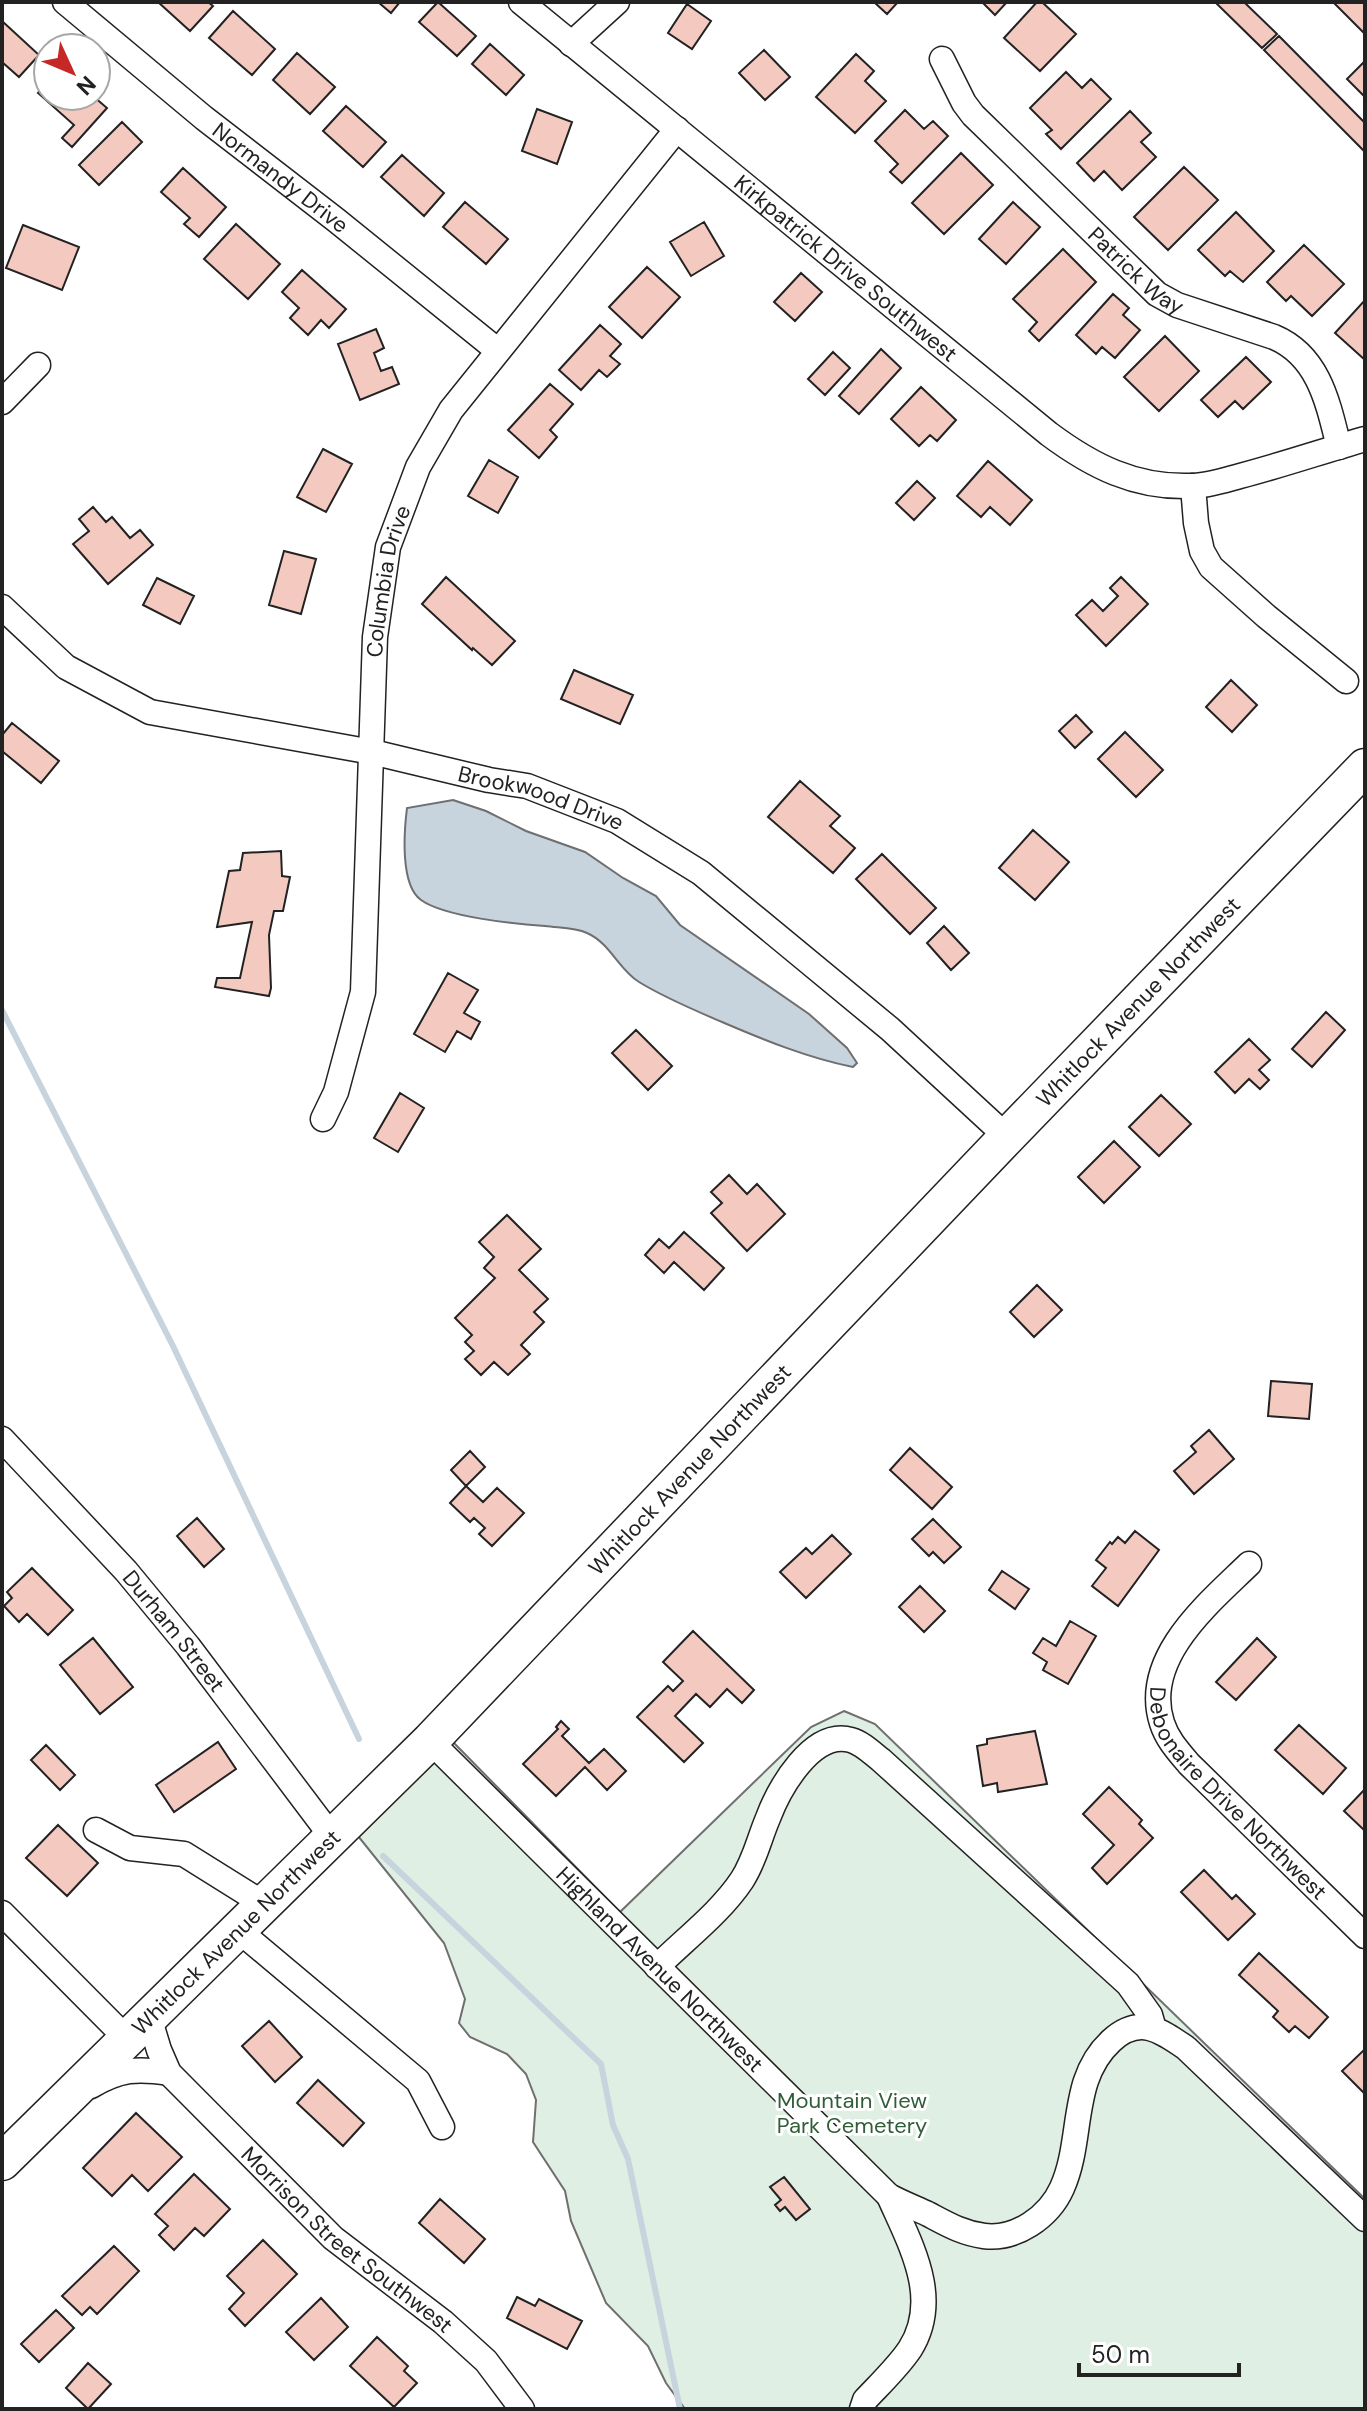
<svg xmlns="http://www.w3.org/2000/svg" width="1367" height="2411" font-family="'DM Sans',sans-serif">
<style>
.green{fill:#e0efe3;stroke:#6f6f6f;stroke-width:2}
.water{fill:#c7d3dd;stroke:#6f6f6f;stroke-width:2}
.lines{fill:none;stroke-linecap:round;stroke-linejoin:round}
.stream{stroke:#c7d3dd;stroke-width:6}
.building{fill:#f3c9c0;stroke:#222;stroke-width:2}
.minor-casing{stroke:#222;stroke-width:27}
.highway-casing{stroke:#222;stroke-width:39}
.minor{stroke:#fff;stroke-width:24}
.highway{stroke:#fff;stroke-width:36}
.labels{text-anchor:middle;stroke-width:6;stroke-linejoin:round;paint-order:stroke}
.street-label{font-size:22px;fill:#222;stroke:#fff}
.park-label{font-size:22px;fill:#2f5e38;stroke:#fff}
</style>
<rect width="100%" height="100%" fill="#fff"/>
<!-- green -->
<path class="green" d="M844,1711L875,1724L1365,2199V2409H685L666,2383L648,2346L606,2303L571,2221L565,2191L533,2142L536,2100L526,2074L507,2054L470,2037L459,2023L465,1999L444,1943L358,1836L452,1741L620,1912L811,1727Z"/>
<!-- water -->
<path class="water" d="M453,800L486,811L526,831L585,852L623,878L656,896L680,925L809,1014L847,1048L857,1063L853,1067C808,1058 764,1040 722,1022C694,1010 665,998 639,982C619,970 610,943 587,933C574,927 559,928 545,926C515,924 445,917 421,900C400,885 404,832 407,808Z"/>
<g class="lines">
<!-- stream -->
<path class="stream" d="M2,1010L173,1346L359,1739
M383,1856L601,2064L613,2125L628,2159L680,2409"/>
</g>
<!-- building -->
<path class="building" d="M158,2H208L213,6L190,31Z
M378,2H400L391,13Z
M438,2L476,36L457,56L419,22Z
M874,2H898L887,14Z
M982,2H1007L995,15Z
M1037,2H1042L1076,34L1040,71L1004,38Z
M1215,2H1244L1277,34L1262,48Z
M1333,2H1365V34Z
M687,4L711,21L692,49L668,33Z
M233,11L275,49L252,75L209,38Z
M2,21L39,55L19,77L2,62Z
M1279,36L1365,123V152L1264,50Z
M490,44L524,75L506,95L472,64Z
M764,50L790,77L765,100L739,73Z
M297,53L335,87L310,114L273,80Z
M856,54L874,71L865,81L886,101L855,133L816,97Z
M1365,61V97L1347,79Z
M1066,72L1082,88L1091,79L1111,99L1061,149L1046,134L1052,130L1030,108Z
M48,81V96H93L107,108L72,147L62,138L74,125L38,93Z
M346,106L386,142L363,167L323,131Z
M537,109L572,122L557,164L522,151Z
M905,110L924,129L933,121L948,136L902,183L890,172L898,164L875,141Z
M1130,111L1151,133L1141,142L1156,157L1122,190L1104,171L1094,181L1077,163Z
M122,122L142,142L99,185L79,165Z
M961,153L993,185L944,234L912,203Z
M402,155L444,193L424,216L381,177Z
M1184,167L1218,200L1168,250L1134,217Z
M183,168L226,207L199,237L184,224L190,218L161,192Z
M465,202L508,239L486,264L443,227Z
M1013,202L1040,227L1006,264L979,239Z
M1236,212L1274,251L1243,282L1230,271L1225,276L1198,250Z
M704,222L724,256L691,276L670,242Z
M236,224L280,264L248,299L204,259Z
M23,225L79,247L62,290L6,268Z
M1304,245L1344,284L1312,316L1291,296L1286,301L1267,282Z
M1063,249L1096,282L1039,341L1029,331L1037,322L1013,299Z
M647,267L680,297L642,338L609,307Z
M302,270L346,309L329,328L321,320L308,335L290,318L299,308L282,292Z
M801,273L822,292L795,321L774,302Z
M1113,294L1129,308L1123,315L1140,330L1115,358L1102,347L1096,354L1076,335Z
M1365,300V360L1335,333Z
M600,325L621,344L610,356L620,364L607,377L599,370L581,390L559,370Z
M376,329L384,348L374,353L381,371L392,367L399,384L360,400L338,344Z
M1165,336L1199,371L1159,411L1124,377Z
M881,349L901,368L859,414L839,396Z
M833,352L850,368L825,395L808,379Z
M1246,357L1271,382L1243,409L1235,401L1218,417L1201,400Z
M550,384L573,404L550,430L557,437L539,458L508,430Z
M921,387L956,420L937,441L930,435L919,446L891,419Z
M323,449L352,464L326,512L297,497Z
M489,460L518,477L498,513L468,496Z
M988,461L1032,500L1010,525L990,507L981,517L957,496Z
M917,481L935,498L914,520L896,503Z
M93,507L106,522L112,517L130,538L140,530L153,545L108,584L73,544L89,531L79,519Z
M284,551L316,559L301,614L269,605Z
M446,577L515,641L492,665L473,648L472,650L422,604Z
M1121,577L1148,604L1106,646L1076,615L1092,600L1103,611L1118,596L1110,588Z
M157,578L194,596L180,624L143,605Z
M574,670L633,695L620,724L561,699Z
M1231,680L1257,705L1232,732L1206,707Z
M1076,715L1092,732L1075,748L1059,731Z
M12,723L59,761L41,783L2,751V735Z
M1125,732L1163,770L1136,797L1098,759Z
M800,781L840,816L830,826L855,848L833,873L768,817Z
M1033,830L1069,862L1035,900L999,868Z
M281,851L282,876L290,877L283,911H274L269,935L271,988L269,996L215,987L217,978H240L252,922L217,927L229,871L240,870L243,853Z
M882,854L936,908L910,934L856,879Z
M944,926L969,953L951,970L927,943Z
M448,973L478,990L464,1013L480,1022L471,1039L457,1031L445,1052L414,1034Z
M1326,1012L1345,1030L1312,1067L1292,1049Z
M636,1030L672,1066L648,1090L612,1053Z
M1249,1039L1270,1060L1259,1070L1269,1080L1260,1089L1249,1079L1235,1093L1215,1072Z
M400,1093L424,1108L398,1152L374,1138Z
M1161,1095L1191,1124L1159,1156L1129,1127Z
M1114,1141L1140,1167L1104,1203L1078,1177Z
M729,1175L747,1194L757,1184L785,1214L747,1251L711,1213L722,1203L711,1192Z
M507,1215L541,1249L519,1270L548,1299L534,1312L544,1322L521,1345L530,1354L508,1375L494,1362L481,1375L465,1359L474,1351L465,1342L472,1335L455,1318L495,1278L484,1268L494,1257L479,1242Z
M684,1232L724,1268L704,1290L674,1262L664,1273L645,1255L659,1239L669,1248Z
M1037,1285L1062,1310L1034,1337L1010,1312Z
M1271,1381L1312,1384L1309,1419L1268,1416Z
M1209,1430L1234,1459L1194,1494L1174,1471L1196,1452L1191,1446Z
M910,1448L952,1487L932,1509L890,1470Z
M470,1451L485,1467L466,1486L451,1470Z
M466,1486L483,1502L497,1488L524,1513L492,1546L479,1534L485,1528L474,1518L470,1522L450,1503Z
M197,1518L224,1549L204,1567L177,1536Z
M933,1519L961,1547L944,1563L933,1552L929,1556L912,1539Z
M1135,1531L1159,1550L1118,1606L1092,1586L1106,1568L1096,1560L1110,1542L1112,1544L1118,1537L1125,1543Z
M832,1535L851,1554L806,1598L780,1572L806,1548L812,1554Z
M32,1568L73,1610L48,1635L27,1614L19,1622L4,1606L12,1598L7,1592Z
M1002,1571L1029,1589L1015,1609L989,1590Z
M920,1586L945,1611L924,1632L899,1607Z
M1070,1621L1096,1636L1068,1684L1043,1670L1047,1662L1033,1653L1043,1638L1056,1646Z
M693,1631L754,1690L742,1703L727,1689L710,1707L696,1694L675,1716L703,1743L684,1762L637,1717L668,1686L673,1691L683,1681L663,1662Z
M93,1638L133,1687L100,1714L60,1665Z
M1257,1638L1276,1657L1236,1700L1216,1682Z
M561,1721L569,1729L562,1736L589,1763L604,1749L626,1771L607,1790L585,1767L556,1796L523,1764L558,1729L556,1727Z
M1299,1725L1346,1768L1323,1794L1275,1750Z
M1035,1731L1047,1784L998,1792L997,1783L983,1786L977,1746L987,1744V1739Z
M218,1742L236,1769L174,1812L156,1785Z
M46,1745L75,1775L60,1790L31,1760Z
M1109,1787L1142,1820L1139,1824L1153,1838L1107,1884L1092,1868L1114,1845L1083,1814Z
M1365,1789V1831L1344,1811Z
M58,1825L98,1863L67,1896L26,1858Z
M1204,1870L1232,1899L1236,1895L1255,1914L1228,1940L1181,1892Z
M1259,1953L1328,2017L1309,2038L1295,2026L1289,2032L1273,2017L1278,2011L1239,1975Z
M269,2021L302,2057L275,2082L242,2046Z
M1365,2049V2094L1342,2071Z
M318,2080L364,2123L343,2146L297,2103Z
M136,2113L182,2157L148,2191L132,2175L112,2196L83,2168Z
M194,2174L230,2209L204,2236L195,2228L174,2250L159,2235L168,2226L155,2214Z
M784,2177L810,2209L796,2220L785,2207L780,2211L775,2205L781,2200L770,2187Z
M440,2199L485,2239L464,2263L419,2223Z
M263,2240L297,2274L245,2326L229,2309L244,2293L227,2276Z
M114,2246L139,2271L97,2314L90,2307L82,2315L62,2296Z
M517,2297L535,2306L539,2299L582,2321L567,2349L507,2318Z
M321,2298L348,2327L314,2360L286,2332Z
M56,2310L74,2328L39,2362L21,2344Z
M377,2337L408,2366L404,2371L417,2383L394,2407L350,2366Z
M88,2363L111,2384L88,2409L66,2388Z"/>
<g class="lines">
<!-- minor casing -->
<g class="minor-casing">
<g id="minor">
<path id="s1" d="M65,2L204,118L336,220L497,350"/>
<path id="s2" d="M521,2L1049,434C1092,466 1135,488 1191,486C1207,486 1225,480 1240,476C1282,465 1323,451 1365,439"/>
<path d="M571,44L617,2"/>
<path id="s3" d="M942,59L964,103L973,115L1157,294L1177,305L1274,337C1319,356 1328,403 1339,447"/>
<path d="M2,402L38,365"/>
<path d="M1193,486L1196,523L1202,551L1211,567L1266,616L1346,681"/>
<path id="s4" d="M2,607L66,667L150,712L372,752L489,780L527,786L617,821L701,873L890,1029L1007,1137"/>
<path id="s5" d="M323,1119L336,1092L363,992L375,637L388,547L418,467L451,410L677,129"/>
<path id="s6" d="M2,1439L126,1571L188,1646L332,1837"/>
<path id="s7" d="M1249,1564C1209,1603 1141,1658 1162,1723C1167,1739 1178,1751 1189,1764L1365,1936"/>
<path id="s8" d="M430,1741L889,2196C902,2203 915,2208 928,2214C947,2224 962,2233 984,2236C1016,2240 1049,2217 1062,2188C1084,2139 1069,2080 1111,2041C1139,2015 1160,2030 1186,2048L1365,2219"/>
<path d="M96,1830L130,1848L184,1854L264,1904"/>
<path d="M2,1913L127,2039"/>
<path d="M238,1930L418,2081L442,2127"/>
<path d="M657,1967C685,1939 720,1913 742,1880C755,1860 759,1839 768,1818C779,1789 812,1729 851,1740C862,1743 872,1753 881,1760L1128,1984L1150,2015L1154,2029"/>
<path id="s9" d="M149,2017L159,2050L169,2073L333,2238L443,2322L486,2361L522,2409"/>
<path d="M91,2086C120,2069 137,2068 169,2073"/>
<path d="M862,2409L865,2400C880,2384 898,2367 910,2349C942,2298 910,2244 889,2196"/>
</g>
</g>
<!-- highway casing -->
<g class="highway-casing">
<g id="highway">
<path id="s10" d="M2,2162L430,1741L1007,1137L1365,767"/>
</g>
</g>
<!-- minor -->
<use href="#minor" class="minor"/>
<!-- highway -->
<use href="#highway" class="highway"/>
</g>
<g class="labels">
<!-- street labels -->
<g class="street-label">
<text dy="8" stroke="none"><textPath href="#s1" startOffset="278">Normandy Drive</textPath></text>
<text dy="8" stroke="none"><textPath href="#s3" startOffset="290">Patrick Way</textPath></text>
<text dy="8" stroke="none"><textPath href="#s2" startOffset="420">Kirkpatrick Drive Southwest</textPath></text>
<text dy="8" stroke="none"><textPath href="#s5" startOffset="546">Columbia Drive</textPath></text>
<text dy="8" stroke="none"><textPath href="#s4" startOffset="584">Brookwood Drive</textPath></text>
<text dy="8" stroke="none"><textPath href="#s10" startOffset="1624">Whitlock Avenue Northwest</textPath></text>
<text dy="8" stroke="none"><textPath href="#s10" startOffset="976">Whitlock Avenue Northwest</textPath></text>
<text dy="8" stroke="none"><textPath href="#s6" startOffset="258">Durham Street</textPath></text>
<text dy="8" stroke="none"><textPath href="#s7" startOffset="292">Debonaire Drive Northwest</textPath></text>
<text dy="8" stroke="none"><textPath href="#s10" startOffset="328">Whitlock Avenue Northwest</textPath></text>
<text dy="8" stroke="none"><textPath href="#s8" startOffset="324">Highland Avenue Northwest</textPath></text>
<text dy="8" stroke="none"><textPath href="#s9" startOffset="304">Morrison Street Southwest</textPath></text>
</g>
<!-- park labels -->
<g class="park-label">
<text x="852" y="2108">Mountain View<tspan x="852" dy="25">Park Cemetery</tspan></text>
</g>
</g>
<!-- border -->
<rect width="1367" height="2411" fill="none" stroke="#222222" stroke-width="8"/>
<!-- north arrow -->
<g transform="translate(72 72) rotate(134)"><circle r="38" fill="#ffffff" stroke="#a7a7a7" stroke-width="2"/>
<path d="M0-6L14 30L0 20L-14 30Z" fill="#c62828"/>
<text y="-12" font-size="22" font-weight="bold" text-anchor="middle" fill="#222222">N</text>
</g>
<!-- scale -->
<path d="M1079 2363v12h160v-12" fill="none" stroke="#222222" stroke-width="4"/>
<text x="1091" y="2363" font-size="24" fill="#222222" stroke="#ffffff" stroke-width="6" paint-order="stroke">50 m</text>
</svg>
